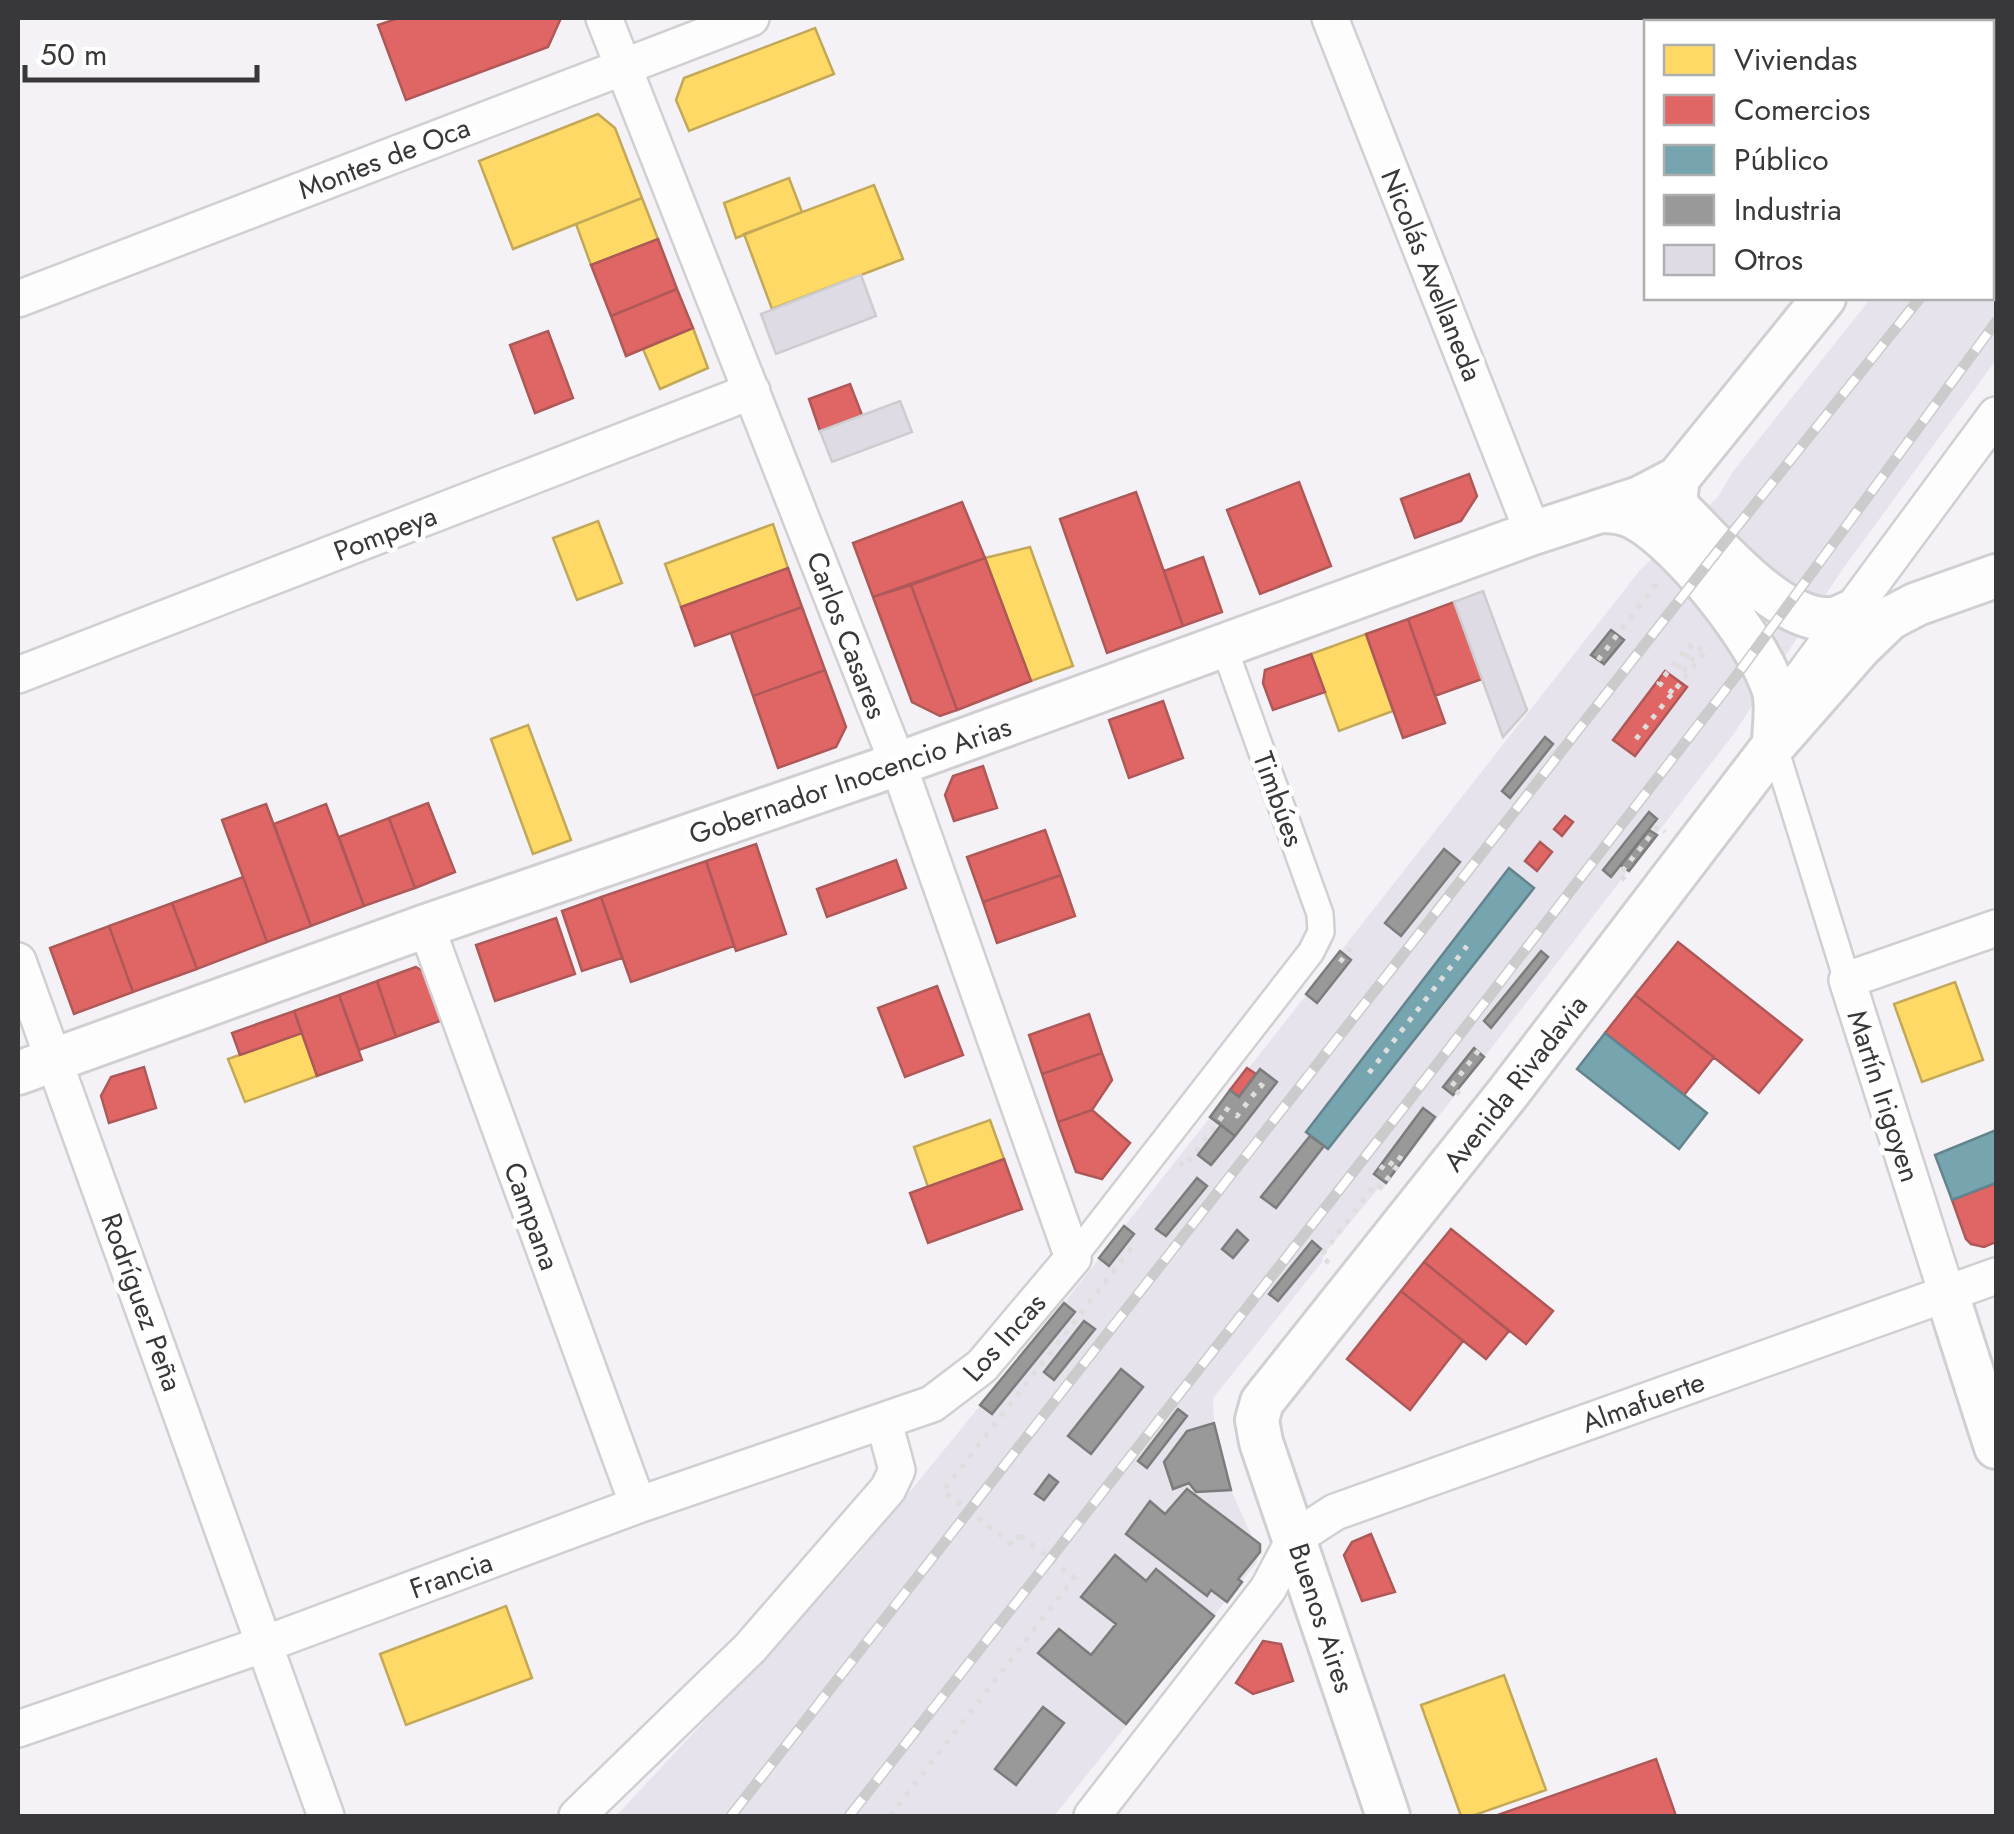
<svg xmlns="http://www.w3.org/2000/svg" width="2014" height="1834" font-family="Jost,sans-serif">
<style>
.built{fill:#e7e3ec}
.homes{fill:#ffd966;stroke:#c3a858;stroke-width:2.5}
.shops{fill:#e06666;stroke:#ae5858;stroke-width:2.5}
.public{fill:#76a5af;stroke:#63848c;stroke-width:2.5}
.industry{fill:#999;stroke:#7c7c7c;stroke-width:2.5}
.building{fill:#dfdbe4;stroke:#cdccce;stroke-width:2.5}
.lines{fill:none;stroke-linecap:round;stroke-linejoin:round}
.pedestrian-casing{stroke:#d1cfd2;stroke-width:30}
.minor-casing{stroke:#d1cfd2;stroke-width:40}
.tertiary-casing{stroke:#d1cfd2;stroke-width:48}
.path{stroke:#dedede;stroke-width:5;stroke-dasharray:5 8;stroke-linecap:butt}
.pedestrian{stroke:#fdfdfe;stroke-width:25}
.minor{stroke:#fdfdfe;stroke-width:35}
.tertiary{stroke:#fdfdfe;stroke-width:42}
.rail-casing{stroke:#cccbcc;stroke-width:11}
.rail{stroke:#fff;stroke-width:8;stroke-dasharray:22;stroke-linecap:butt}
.labels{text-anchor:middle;stroke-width:10;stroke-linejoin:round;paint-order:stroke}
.street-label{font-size:28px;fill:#383739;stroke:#fff}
</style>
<rect width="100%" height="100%" fill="#f4f2f6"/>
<!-- built -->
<path class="built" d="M1996,140V360L1842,570L1733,735L1381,1191L1378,1189L1324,1254L1322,1262L1213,1398L1214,1423L1231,1490L1258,1550L1257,1562L1054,1816H616L854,1560L1064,1303L1641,569L1718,497L1732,473L1871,298H1992V146Z"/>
<!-- homes -->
<path class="homes" d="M815,28L834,74L689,131L676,100L684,78Z
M598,114L615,128L642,198L513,249L479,161Z
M789,178L802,212L736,238L724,203Z
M874,185L903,259L772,309L744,234Z
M642,198L658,239L591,265L576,224Z
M693,328L708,368L660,389L643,349Z
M598,521L622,583L577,600L553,538Z
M773,524L788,568L681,607L665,564Z
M1030,547L1073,666L1031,681L985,558Z
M1366,634L1393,711L1339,731L1311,654Z
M528,725L571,840L533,854L491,739Z
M1955,982L1983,1060L1922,1082L1894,1004Z
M302,1033L317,1076L245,1102L228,1059Z
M990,1120L1004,1159L928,1187L914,1147Z
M506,1606L532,1678L406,1725L380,1654Z
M1504,1675L1546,1790L1472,1816H1461L1421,1705Z"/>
<!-- shops -->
<path class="shops" d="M399,18H561L548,47L406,100L378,25Z
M658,239L677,289L611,316L591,265Z
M677,289L693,328L626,356L611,316Z
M548,331L573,398L535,413L510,345Z
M850,384L862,415L820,431L809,399Z
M1469,474L1477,496L1461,521L1415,538L1401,499Z
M1299,482L1331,566L1260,594L1227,510Z
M1136,492L1183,626L1107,653L1060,519Z
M962,502L985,558L873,597L853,543Z
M1203,557L1222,612L1183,626L1164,571Z
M985,558L1031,681L957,710L911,585Z
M788,568L802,607L695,646L681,607Z
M911,585L957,710L940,716L912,702L873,597Z
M1454,602L1482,679L1435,696L1408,619Z
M802,607L825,670L753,696L731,633Z
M1408,619L1445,723L1403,738L1366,634Z
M1311,654L1325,692L1273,710L1263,683L1265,670Z
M825,670L846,727L836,747L778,768L753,696Z
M1665,671L1687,687L1635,756L1613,740Z
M1163,701L1183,758L1129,778L1109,720Z
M983,766L997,808L954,821L945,795L953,776Z
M428,803L455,872L415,888L389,818Z
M266,804L311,926L267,942L222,820Z
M326,804L364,906L311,926L274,824Z
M1565,816L1573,822L1562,836L1554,829Z
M389,818L415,888L364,906L339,837Z
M1045,830L1061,875L983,902L967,857Z
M1540,842L1552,852L1537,871L1525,861Z
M756,844L786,934L736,951L706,861Z
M896,860L906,888L827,917L817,889Z
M706,861L734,946L631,982L601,897Z
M1061,875L1075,916L997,943L983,902Z
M243,877L267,942L197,969L172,903Z
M601,897L622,958L582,971L562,911Z
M172,903L197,969L133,992L109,926Z
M556,918L575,974L495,1001L476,945Z
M109,926L133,992L74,1014L50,948Z
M1678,942L1802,1040L1759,1093L1635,995Z
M416,967L434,978L448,1018L396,1037L377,981Z
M377,981L396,1037L359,1050L339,995Z
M937,986L963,1055L905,1077L878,1008Z
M339,995L362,1060L317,1076L294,1011Z
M1635,995L1714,1057L1684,1095L1605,1033Z
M294,1011L302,1033L240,1055L232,1033Z
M1089,1014L1102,1053L1042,1074L1029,1035Z
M1102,1053L1112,1080L1092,1110L1058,1122L1042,1074Z
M144,1067L156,1108L109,1123L101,1096L111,1077Z
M1247,1068L1256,1074L1239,1097L1230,1090Z
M1092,1110L1130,1143L1102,1179L1076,1172L1058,1122Z
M1004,1159L1022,1209L928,1243L910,1193Z
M1996,1183V1242L1984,1247L1971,1244L1966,1239L1952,1200Z
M1451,1229L1553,1311L1526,1344L1424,1262Z
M1424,1262L1509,1331L1486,1359L1401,1291Z
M1401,1291L1463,1341L1410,1410L1347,1359Z
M1371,1534L1395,1592L1362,1601L1344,1555L1352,1542Z
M1263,1641L1281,1644L1293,1681L1253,1694L1236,1683Z
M1656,1759L1676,1816H1495Z"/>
<!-- public -->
<path class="public" d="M1509,868L1534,888L1328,1149L1306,1132Z
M1605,1033L1707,1113L1679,1149L1577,1069Z
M1996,1130V1183L1952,1200L1935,1155Z"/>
<!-- industry -->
<path class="industry" d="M1611,630L1624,640L1604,664L1591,655Z
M1545,737L1553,744L1510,798L1502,791Z
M1649,812L1657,819L1611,877L1603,870Z
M1649,830L1657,835L1629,871L1621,865Z
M1444,849L1460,862L1401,936L1385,923Z
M1340,951L1351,960L1317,1003L1306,994Z
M1541,951L1548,957L1491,1028L1484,1021Z
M1474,1048L1484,1057L1453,1095L1443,1087Z
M1260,1069L1277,1082L1235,1136L1210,1117L1230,1090L1239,1097Z
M1423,1108L1435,1117L1386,1183L1374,1174Z
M1221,1125L1235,1136L1211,1165L1198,1155Z
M1310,1136L1324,1146L1276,1208L1261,1197Z
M1197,1178L1207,1186L1166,1236L1156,1229Z
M1124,1226L1134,1234L1109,1266L1099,1258Z
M1237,1230L1248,1240L1233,1258L1222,1249Z
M1312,1241L1321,1249L1278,1301L1269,1294Z
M1064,1303L1075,1312L992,1414L980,1405Z
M1084,1321L1095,1329L1054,1380L1044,1372Z
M1121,1369L1143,1387L1091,1454L1068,1436Z
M1178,1409L1187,1416L1147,1468L1138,1461Z
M1214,1423L1231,1490L1196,1492L1189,1483L1173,1489L1164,1462L1187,1431Z
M1049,1475L1058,1482L1044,1500L1035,1494Z
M1187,1489L1260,1544V1552L1238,1579L1242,1582L1227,1602L1211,1590L1207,1596L1126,1534L1150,1501L1165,1514Z
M1115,1555L1146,1581L1156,1569L1214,1616L1126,1724L1038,1653L1059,1629L1091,1655L1116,1624L1081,1597Z
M1043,1707L1064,1723L1016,1785L995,1769Z"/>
<!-- building -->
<path class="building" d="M861,275L876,316L776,354L761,314Z
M900,401L912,432L832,462L820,431Z
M1483,591L1527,710L1503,737L1454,602Z"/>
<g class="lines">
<!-- pedestrian casing -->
<g class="pedestrian-casing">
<path id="pedestrian" d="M1774,745L1847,980
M1073,1258L1311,952L1321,932L1320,914L1224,647"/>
</g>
<!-- minor casing -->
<g class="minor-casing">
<path id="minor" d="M1330,18L1533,533
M18,299L751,18
M18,675L752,391
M1780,730L1797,684L1996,415
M426,926L638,1505
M18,961L326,1816
M1947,1294L1847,980L1996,928
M18,1729L265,1644L638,1505L932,1404L982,1366L1073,1258L898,764L604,18
M577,1816L750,1648L888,1489L897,1470L884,1422
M1092,1816L1268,1589L1295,1538L1335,1512L1996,1276"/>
</g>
<!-- tertiary casing -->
<g class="tertiary-casing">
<path id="tertiary" d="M1992,90L1996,84
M1678,478L1675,501L1682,512C1716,545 1780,623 1831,619C1838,619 1846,614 1853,611
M1600,511C1613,511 1626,512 1637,519C1681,543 1760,642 1774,691C1778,707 1774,729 1774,745
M18,1073L426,926L898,764L1533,533L1640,498L1678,478L1824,298
M1947,1294L1996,1447
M1388,1816L1261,1442L1257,1420L1262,1402L1508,1093L1774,745L1860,647L1890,618L1917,604L1996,576"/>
</g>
<!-- path -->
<path class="path" d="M1598,660L1659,580
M1673,693L1659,683L1689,645L1693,648L1677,669L1683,672L1705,642
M1636,739L1709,647
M1625,880L1619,875L1658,826L1665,832
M1340,962L1354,945
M1369,1073L1467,946
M1460,1094L1451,1087L1482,1046
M1225,1108L1237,1116L1261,1085L1269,1091
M1180,1162L1184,1167L1227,1110
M1380,1166L1386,1170L1397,1156L1406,1162
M1329,1263L1321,1256L1376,1183L1381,1187L1398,1165L1393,1162
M1020,1535L1013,1545L943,1491L1134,1245
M890,1816L1074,1578L1020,1535L1024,1530"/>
<!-- pedestrian -->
<use href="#pedestrian" class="pedestrian"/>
<!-- minor -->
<use href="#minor" class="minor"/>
<!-- tertiary -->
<use href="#tertiary" class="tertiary"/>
<!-- rail casing -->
<g class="rail-casing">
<path id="rail" d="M1992,208L1996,201
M731,1816L1720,548L1920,298
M849,1816L1397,1116L1736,676L1996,322"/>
</g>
<!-- rail -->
<use href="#rail" class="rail"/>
</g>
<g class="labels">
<!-- street labels -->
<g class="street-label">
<text transform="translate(384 158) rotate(-21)" y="10">Montes de Oca</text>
<text transform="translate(1432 275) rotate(68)" y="10">Nicolás Avellaneda</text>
<text transform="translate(385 533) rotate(-21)" y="10">Pompeya</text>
<text transform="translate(847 635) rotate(69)" y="10">Carlos Casares</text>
<text transform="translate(850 780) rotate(-19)" y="10">Gobernador Inocencio Arias</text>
<text transform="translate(1279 799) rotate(70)" y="10">Timbúes</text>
<text transform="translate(1515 1083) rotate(-52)" y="10">Avenida Rivadavia</text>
<text transform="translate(1884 1096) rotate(72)" y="10">Martín Irigoyen</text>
<text transform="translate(532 1216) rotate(70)" y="10">Campana</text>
<text transform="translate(142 1302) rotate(70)" y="10">Rodríguez Peña</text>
<text transform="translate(1004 1337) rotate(-48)" y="10">Los Incas</text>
<text transform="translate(1643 1402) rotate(-20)" y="10">Almafuerte</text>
<text transform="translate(451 1575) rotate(-20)" y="10">Francia</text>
<text transform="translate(1322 1618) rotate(72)" y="10">Buenos Aires</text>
</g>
</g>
<!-- border -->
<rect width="2014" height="1834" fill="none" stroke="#383739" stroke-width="40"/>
<!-- legend -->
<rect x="1644" y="20" width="350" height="280" fill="#ffffff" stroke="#afafb0" stroke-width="2.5"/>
<rect x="1664" y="45" width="50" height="30" fill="#ffd966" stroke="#afafb0" stroke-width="2.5"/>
<text x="1734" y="70" font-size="30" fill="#383739">Viviendas</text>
<rect x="1664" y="95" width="50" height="30" fill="#e06666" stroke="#afafb0" stroke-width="2.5"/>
<text x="1734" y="120" font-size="30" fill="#383739">Comercios</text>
<rect x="1664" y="145" width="50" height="30" fill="#76a5af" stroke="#afafb0" stroke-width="2.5"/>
<text x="1734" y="170" font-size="30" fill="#383739">Público</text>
<rect x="1664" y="195" width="50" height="30" fill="#999999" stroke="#afafb0" stroke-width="2.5"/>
<text x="1734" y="220" font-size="30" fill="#383739">Industria</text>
<rect x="1664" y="245" width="50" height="30" fill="#dfdbe4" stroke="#afafb0" stroke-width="2.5"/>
<text x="1734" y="270" font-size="30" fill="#383739">Otros</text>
<!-- scale -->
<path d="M25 65v15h232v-15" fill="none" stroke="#383739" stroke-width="5"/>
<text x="40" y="65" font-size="30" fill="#383739" stroke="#ffffff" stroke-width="8" paint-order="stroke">50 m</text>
</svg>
